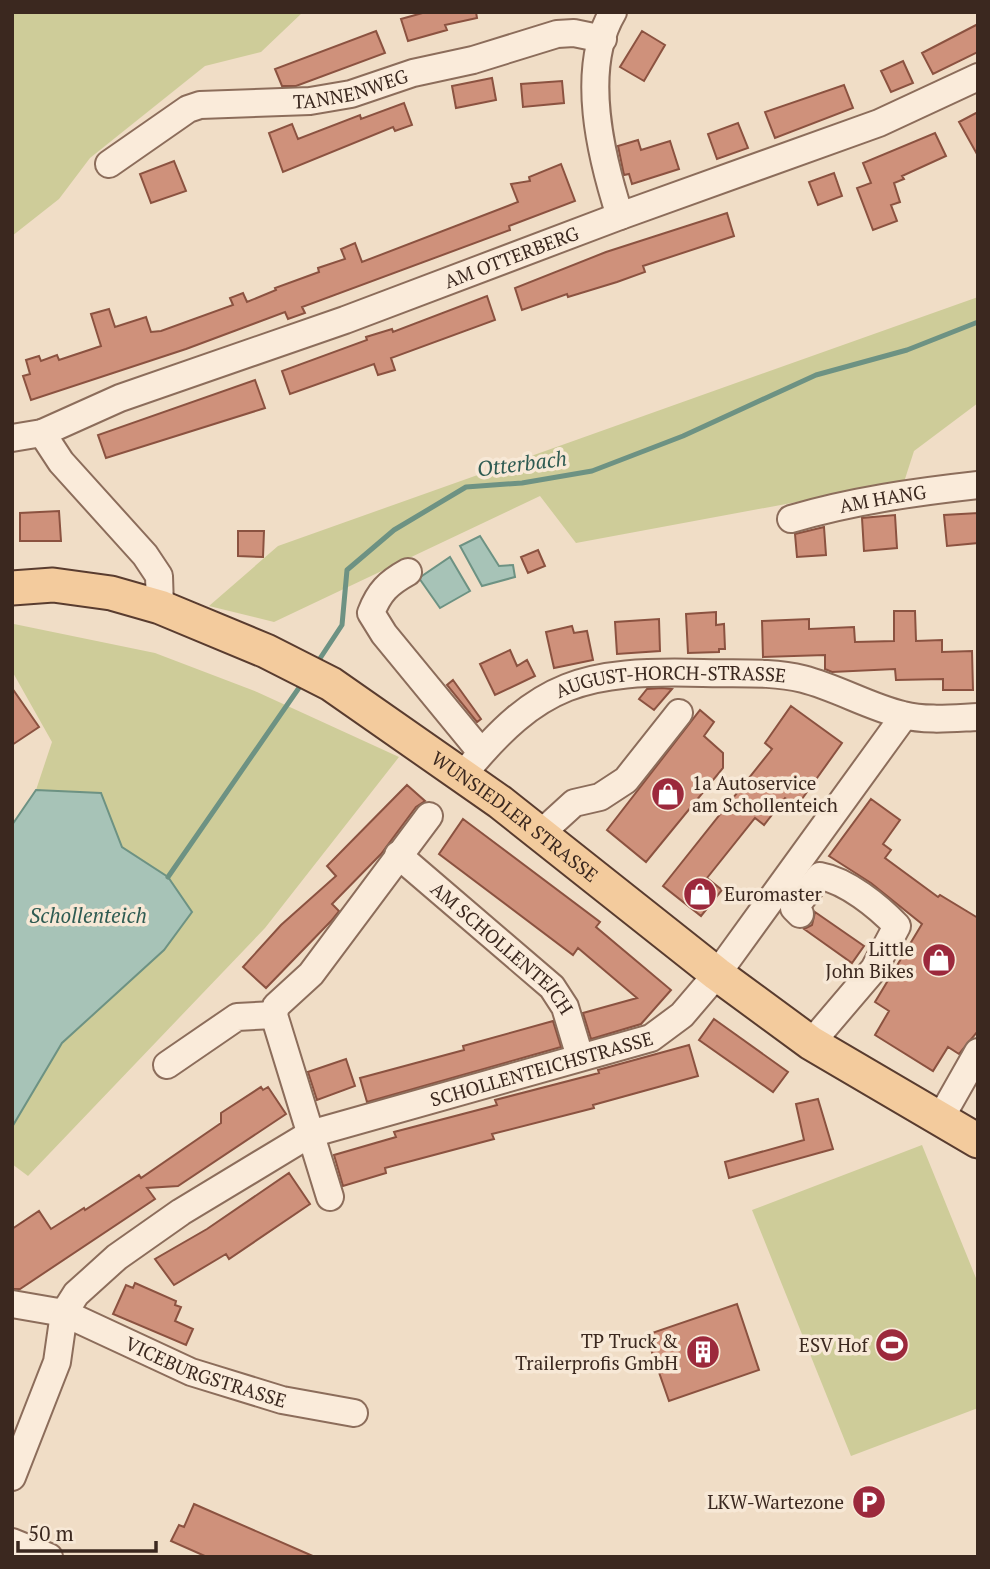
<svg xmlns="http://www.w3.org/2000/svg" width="990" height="1569" font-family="'PT Serif',serif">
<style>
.green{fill:#cecc99}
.water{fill:#a7c3b7;stroke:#6d9283;stroke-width:2}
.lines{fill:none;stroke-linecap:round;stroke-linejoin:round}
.stream{stroke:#6d9283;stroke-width:5}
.building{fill:#cf917b;stroke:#8b5240;stroke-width:2}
.minor-casing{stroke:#8c6d5b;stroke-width:30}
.major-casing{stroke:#593c2f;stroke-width:37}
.minor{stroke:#faebda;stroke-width:26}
.major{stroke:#f3cb9d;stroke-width:33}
.labels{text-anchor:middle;stroke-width:7;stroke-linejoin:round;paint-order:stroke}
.street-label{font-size:19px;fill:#3b281f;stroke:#f7e8d6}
.poi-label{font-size:19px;fill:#3b281f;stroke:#f7e8d6;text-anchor:end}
.water-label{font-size:21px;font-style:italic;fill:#2e5b52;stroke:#f7e8d6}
</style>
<rect width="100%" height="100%" fill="#f0ddc6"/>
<!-- green -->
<path class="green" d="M12,12H303L261,52L205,66L90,158L59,199L12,236Z
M978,297V403L914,451L904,482L576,543L540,496L274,622L209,606L278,546Z
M14,624L155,653L257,692L399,757L265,928L28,1176L12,1164V1127L62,1043L164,950L168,877L122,847L101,793L36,790L52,742L12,671Z
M922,1145L978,1283V1408L851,1456L752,1210Z"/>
<!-- water -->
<path class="water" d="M480,536L499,566L513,565L515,577L482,586L460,546Z
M450,557L470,591L440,608L419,578Z
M36,790L101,793L122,847L168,877L192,912L164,950L62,1043L12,1127V825Z"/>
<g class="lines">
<!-- stream -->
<path class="stream" d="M317,663L342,625L347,570L394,530L466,487L522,483L592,471L683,436L816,375L907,350L978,322
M168,877L303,682"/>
</g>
<!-- building -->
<path class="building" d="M426,12H476L477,18L445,25L447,30L408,41L401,19Z
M978,24V52L933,74L922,53Z
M376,31L385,53L296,86H282L275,69Z
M642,31L665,45L644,81L620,67Z
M903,61L913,83L891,92L881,71Z
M492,78L496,100L456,108L452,86Z
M562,81L564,103L523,107L521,84Z
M844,85L853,108L775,138L765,112Z
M404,103L412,125L395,131L393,127L283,172L269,133L292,124L298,139L360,115L361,119Z
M978,112V156L959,122Z
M738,123L748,148L717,159L708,134Z
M935,133L946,156L902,176L904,179L894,183L900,202L891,205L897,221L873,230L857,188L871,183L863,163Z
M638,140L641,150L670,141L679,169L632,184L629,174L624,175L618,146Z
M174,161L186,191L151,203L140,174Z
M561,164L575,201L509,226L510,230L302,307L305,313L288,319L285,312L186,349L31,400L23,376L30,374L26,360L39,356L41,361L57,355L59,360L101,346L91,314L109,309L115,327L146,317L151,332L161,331L233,305L230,298L243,293L247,302L276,290L275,288L319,272L318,268L345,259L341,249L355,243L362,262L518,202L511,184L530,181L529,177Z
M834,173L842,196L818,205L809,182Z
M727,213L734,236L643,266L645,272L617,282L568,297L567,294L522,310L515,288L606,252Z
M487,296L495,320L391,358L395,370L378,375L374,364L290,394L282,371L367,340L366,337L392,329L393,332Z
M255,380L265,408L106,458L98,435Z
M59,511L61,541H20V513Z
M978,513V543L947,546L944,515Z
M895,515L897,548L864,551L862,518Z
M824,527L826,555L797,557L795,534Z
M238,531H264L263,557L238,556Z
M538,550L545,566L528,573L521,557Z
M894,611H915L916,641L942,640V652L972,651L973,690H943V679L896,680L895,669L832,672L825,669V655L763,657L762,621L809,619V629L854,627L855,642L894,641Z
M716,612V625L724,624L725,649H719V652L688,653L686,614Z
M659,619L660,651L617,654L615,622Z
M572,626L574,633L587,631L593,660L554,668L546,632Z
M510,650L517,666L527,660L535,676L495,695L480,664Z
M453,680L481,719L477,722L447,685Z
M12,688L39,727L12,745Z
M647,689L662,688L672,689L654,710L639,699Z
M791,706L842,743L797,806L785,798L764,825L755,818L707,878L722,890L701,916L663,886L772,749L765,743Z
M700,710L714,722L704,736L723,753V768L646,862L607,830Z
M407,785L425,801L416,807L381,854L332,904L339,911L331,921L266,988L243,967L281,925L336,876L327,866Z
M871,799L900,820L883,844L891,850L885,858L938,897L940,895L978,918V1031L959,1054L948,1047L933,1071L875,1035L889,1011L875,1002L922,924L871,883L829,856Z
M463,819L600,922L596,927L671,990L641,1024L591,1039L583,1013L637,998L578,948L573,955L439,854Z
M815,912L864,946L852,963L804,929L812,925Z
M714,1019L788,1072L773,1092L699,1040Z
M553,1021L561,1047L367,1102L360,1078L464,1050L463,1046Z
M689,1045L698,1076L593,1105L594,1108L492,1134L494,1139L385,1168L386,1173L343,1186L334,1155L396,1137L394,1132L497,1105L495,1100L599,1073L598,1070Z
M346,1059L355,1086L317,1100L308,1072Z
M261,1087L263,1090L268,1087L286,1114L178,1186L147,1188L155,1199L20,1289H12V1229L39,1211L51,1229L84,1208L85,1210L139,1175L141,1178L221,1123V1113Z
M818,1099L833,1149L729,1178L725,1162L804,1140L796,1104Z
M289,1173L310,1204L229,1259L226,1254L174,1285L155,1259L207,1229Z
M135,1283L176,1301L175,1305L181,1307L175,1321L193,1329L186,1345L113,1314L126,1285L133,1288Z
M737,1304L759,1370L669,1401L646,1335Z
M194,1504L315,1557H207L171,1541L179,1525L184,1527Z"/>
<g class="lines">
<!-- minor casing -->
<g class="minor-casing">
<g id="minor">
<path d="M613,12C579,69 601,157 620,216"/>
<path id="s1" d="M109,164L188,109L200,105L310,101L351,94L413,73L473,60L557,34L574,33L603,39"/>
<path d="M42,433L61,462L145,555L159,576L160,607"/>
<path id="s2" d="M12,438L42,433L120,398L345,320L620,216L879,123L978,77"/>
<path id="s3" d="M791,519C852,501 915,492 978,485"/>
<path d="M408,572C388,583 379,592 371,613L384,634L481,752"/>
<path id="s4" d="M463,775C539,681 584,670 703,673C736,674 771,671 803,679C838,688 869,707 903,715C926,721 954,718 978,717"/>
<path d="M540,834L574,803L600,797L626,780L679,713"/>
<path id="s5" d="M398,855L552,987L565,1007L580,1057"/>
<path d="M800,914L794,908L820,876C847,881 878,906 897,926L874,969L811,1043"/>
<path d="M167,1065L237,1017L274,1015"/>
<path d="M940,1119L978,1052"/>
<path d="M330,1197L274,1015L276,1006L311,974L429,816"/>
<path id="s6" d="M12,1304L64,1313L76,1294L117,1257L181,1212L310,1134L651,1038L682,1015L717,974L904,716"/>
<path id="s7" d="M12,1477L57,1362L64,1313L191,1372L282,1400L354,1413"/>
<path d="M12,1542L49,1557"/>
</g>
</g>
<!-- major casing -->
<g class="major-casing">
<g id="major">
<path id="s8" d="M12,588L53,585L111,593L160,607L266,651L331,684L500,802L717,974L811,1043L978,1141"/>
</g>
</g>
<!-- minor -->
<use href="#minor" class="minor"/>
<!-- major -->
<use href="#major" class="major"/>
</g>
<!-- icons -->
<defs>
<g id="shop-disc" transform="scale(1.75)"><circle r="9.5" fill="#9c293c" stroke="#f7e8d6"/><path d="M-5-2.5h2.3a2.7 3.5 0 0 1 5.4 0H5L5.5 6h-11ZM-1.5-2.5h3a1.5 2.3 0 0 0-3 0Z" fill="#fff"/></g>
<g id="stadium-disc" transform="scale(1.75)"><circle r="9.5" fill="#9c293c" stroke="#f7e8d6"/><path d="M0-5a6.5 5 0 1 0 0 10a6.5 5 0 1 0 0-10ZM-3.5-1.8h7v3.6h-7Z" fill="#fff"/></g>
<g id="building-disc" transform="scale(1.75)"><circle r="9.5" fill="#9c293c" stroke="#f7e8d6"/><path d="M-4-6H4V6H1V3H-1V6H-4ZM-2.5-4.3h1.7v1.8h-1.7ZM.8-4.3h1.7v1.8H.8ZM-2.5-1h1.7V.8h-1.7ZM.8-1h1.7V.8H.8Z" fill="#fff"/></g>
<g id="parking-disc" transform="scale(1.75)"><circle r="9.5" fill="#9c293c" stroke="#f7e8d6"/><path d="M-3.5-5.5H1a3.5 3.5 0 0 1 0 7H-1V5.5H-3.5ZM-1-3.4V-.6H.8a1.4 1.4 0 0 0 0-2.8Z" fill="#fff"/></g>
</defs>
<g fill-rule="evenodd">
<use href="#shop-disc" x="668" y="794"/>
<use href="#shop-disc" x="700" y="894"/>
<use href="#shop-disc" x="939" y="960"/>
<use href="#stadium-disc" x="892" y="1345"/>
<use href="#building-disc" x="703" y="1352"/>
<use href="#parking-disc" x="869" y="1502"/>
</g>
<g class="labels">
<!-- street labels -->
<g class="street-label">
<text dy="7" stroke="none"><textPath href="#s1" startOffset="261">TANNENWEG</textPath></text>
<text dy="7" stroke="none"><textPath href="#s2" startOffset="532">AM OTTERBERG</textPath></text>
<text dy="7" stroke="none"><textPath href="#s3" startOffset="94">AM HANG</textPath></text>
<text dy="7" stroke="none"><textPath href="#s4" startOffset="242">AUGUST-HORCH-STRASSE</textPath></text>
<text dy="7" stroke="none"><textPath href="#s8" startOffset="565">WUNSIEDLER STRASSE</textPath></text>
<text dy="7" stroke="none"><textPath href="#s5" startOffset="140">AM SCHOLLENTEICH</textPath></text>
<text dy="7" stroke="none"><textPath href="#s6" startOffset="600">SCHOLLENTEICHSTRASSE</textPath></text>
<text dy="7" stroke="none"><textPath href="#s7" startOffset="327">VICEBURGSTRASSE</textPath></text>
</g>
<!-- poi labels -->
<g class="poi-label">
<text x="692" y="790" text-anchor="start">1a Autoservice<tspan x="692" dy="22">am Schollenteich</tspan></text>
<text x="724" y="901" text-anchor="start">Euromaster</text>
<text x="914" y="956">Little<tspan x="914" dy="22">John Bikes</tspan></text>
<text x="678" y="1348">TP Truck &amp;<tspan x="678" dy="22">Trailerprofis GmbH</tspan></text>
<text x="868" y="1352">ESV Hof</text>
<text x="844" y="1509">LKW-Wartezone</text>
</g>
<!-- water labels -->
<g class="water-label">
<text transform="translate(522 464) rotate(-7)" y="7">Otterbach</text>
<text x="88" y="923">Schollenteich</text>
</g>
</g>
<!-- border -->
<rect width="990" height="1569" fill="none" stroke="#3b281f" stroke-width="28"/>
<!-- scale -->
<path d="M18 1541v10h138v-10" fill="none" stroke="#3b281f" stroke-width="3.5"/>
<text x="28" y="1541" font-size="21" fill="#3b281f" stroke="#f7e8d6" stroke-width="5" paint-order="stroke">50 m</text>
</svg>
